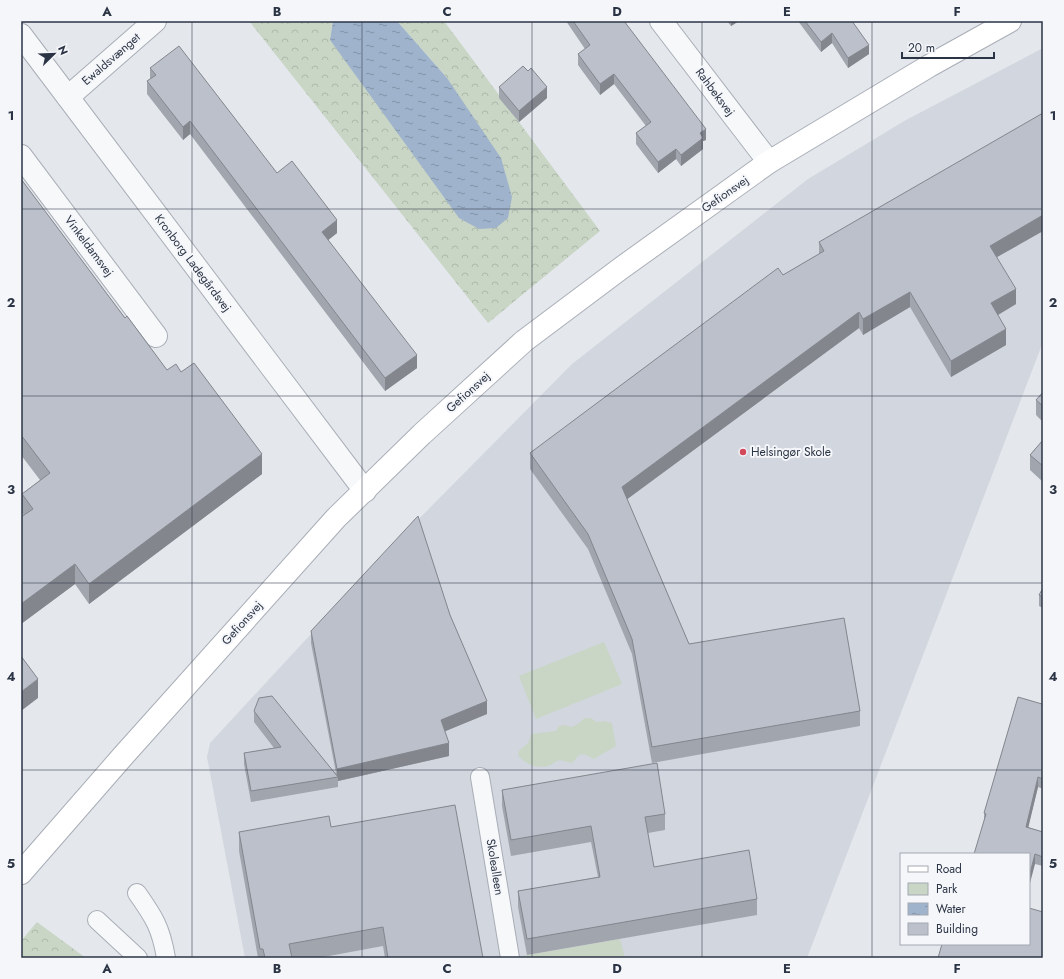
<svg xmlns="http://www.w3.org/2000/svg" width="1064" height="979" font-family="Jost,sans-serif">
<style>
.built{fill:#d2d6de}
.forest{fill:url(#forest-crowns)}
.park{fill:#c9d6c5}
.water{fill:url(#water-ripples)}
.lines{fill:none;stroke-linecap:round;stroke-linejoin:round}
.service-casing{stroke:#a9aeb7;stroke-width:20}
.minor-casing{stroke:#a9aeb7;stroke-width:24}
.tertiary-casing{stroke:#a9aeb7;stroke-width:24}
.secondary-casing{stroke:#a9aeb7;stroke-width:24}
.service{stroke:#f7f8fa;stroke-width:18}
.minor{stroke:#f7f8fa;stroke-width:22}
.tertiary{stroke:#f7f8fa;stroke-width:22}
.secondary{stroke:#fff;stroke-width:22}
.wall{fill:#a1a5ae}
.shaded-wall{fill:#83868d}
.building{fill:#bbc0ca;stroke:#83868d}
.grid{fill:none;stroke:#2b3445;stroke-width:1;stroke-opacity:0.55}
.poi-dot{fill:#d1495b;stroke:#f4f6f9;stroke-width:1.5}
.labels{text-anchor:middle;stroke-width:4;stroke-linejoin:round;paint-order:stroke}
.street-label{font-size:12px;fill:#2b3445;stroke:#f4f6f9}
.poi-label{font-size:12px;fill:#2b3445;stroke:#f4f6f9;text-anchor:start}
.neatline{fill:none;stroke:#2b3445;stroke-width:1.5}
.grid-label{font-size:13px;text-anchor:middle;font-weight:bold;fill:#2b3445}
</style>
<defs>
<pattern id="forest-crowns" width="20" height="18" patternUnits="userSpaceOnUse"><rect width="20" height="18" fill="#c9d6c5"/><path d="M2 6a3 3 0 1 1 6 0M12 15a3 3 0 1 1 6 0" fill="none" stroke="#adb8ab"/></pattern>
<pattern id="water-ripples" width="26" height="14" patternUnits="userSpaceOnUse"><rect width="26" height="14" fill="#9fb4cc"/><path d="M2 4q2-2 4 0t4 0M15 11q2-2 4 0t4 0" fill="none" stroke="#8293a7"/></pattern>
</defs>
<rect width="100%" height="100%" fill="#e4e7ec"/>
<!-- built -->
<path class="built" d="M1043,48V342L807,958H245L207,757L210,743L399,539L572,364L808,179L906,120Z"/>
<!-- forest -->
<path class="forest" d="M249,21H333L330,40L447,78L397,21H444L600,231L488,323Z
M37,922L86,958H21V941Z"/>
<!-- park -->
<path class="park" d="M604,642L622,684L536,719L519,676Z
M585,718H591L596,722L604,721L612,723L616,746L594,759L584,754L579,755L572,763L560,760C555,761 552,765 548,766C536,769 525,764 518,755L519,751L528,743L532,734L556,731L559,726L565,725C574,730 578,723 585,718Z
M620,939L625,958H522V956Z"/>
<!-- water -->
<path class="water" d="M333,21H397L447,78L501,158L512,197L508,218L496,228L479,229L459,218L330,40Z"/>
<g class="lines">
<!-- service casing -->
<g class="service-casing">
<path id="service" d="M480,777L510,958
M137,893C154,917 161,928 166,958
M97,920L138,958"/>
</g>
<!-- minor casing -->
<g class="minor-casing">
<path id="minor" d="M661,21L769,162
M68,97L155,21
M21,156L156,336"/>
</g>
<!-- tertiary casing -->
<g class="tertiary-casing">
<path id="tertiary" d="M21,35L365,491"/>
</g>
<!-- secondary casing -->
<g class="secondary-casing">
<path id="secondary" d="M21,873L123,756L336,518L422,434L524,341L620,269L769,162L929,66L1010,21"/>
</g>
<!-- service -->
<use href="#service" class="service"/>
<!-- minor -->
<use href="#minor" class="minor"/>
<!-- tertiary -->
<use href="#tertiary" class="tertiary"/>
<!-- secondary -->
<use href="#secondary" class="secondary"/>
</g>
<!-- wall -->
<path class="wall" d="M566,21H624L706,140L703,141V149L681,166L676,159L658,173L636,144V133L646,126L614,84L600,95L578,65V54L585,49Z
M727,21H739L731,26Z
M798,21H852L869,54L848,68L832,43L821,52Z
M150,68L277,173L337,233L328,240L417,368L385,391L190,134L183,140L147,94V81L150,79Z
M528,71L547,98L519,122L499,98V87Z
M21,179L125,318L167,370L181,372L262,474L89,604L75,584L21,624V517L24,515L22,514V494L40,480L21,455Z
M1043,231L997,257L1016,304L998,315L1006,345L951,377L910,307L863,335L859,328L627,499L689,644L860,711V726L652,763L632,654L588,549L530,469V453L783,275L819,254V242Z
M1043,392V422L1036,415V400Z
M1043,440V482L1030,470V455Z
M1043,588V608L1039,606V595Z
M450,615L487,714L445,731L449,756L338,781V787L251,802L244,764V753L274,748L254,722V711L336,773L311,643V631Z
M1043,702V789L1038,787L1028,827L1043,832V866L1035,864L984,822V813Z
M502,790L665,814V830L648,833L654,867L757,899V915L527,955L518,907V891L598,877L591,842L511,856L502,806Z
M331,827L483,958H385L383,946L318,958H258L239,851V832Z"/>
<!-- shaded-wall -->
<path class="shaded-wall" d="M731,21H739L731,26Z
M832,33V43L821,52V42Z
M869,45V54L848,68V58Z
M614,74V84L600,95V84Z
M547,87V98L519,122V111Z
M190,121V134L183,140V127Z
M706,129V140L703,141V149L681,166V155L700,133Z
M676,149V159L658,173V162Z
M1043,215V231L990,261V246Z
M337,220V233L322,245V232Z
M1016,289V304L991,319V303Z
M910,292V307L863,335V319Z
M859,312V328L622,503V487Z
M1006,329V345L951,377V361Z
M417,355V368L385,391V378Z
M262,454V474L89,604V584Z
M75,564V584L21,624V604Z
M38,679V698L21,711V692Z
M487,701V714L441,733V720Z
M449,743V756L338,781V777H337V769Z
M1038,777V787L1026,837V827Z
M1035,854V864L1029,887V877Z"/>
<!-- building -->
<path class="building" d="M573,21H624L706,129L700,133L703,138L681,155L676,149L658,162L636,133L651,122L614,74L600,84L578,54L590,45Z
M805,21H852L869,45L848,58L832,33L821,42Z
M179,46L277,173L292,161L337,220L322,232L417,355L385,378L190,121L183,127L147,81L156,75L150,68Z
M523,66L528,71L531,68L547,87L519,111L499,87Z
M1043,113V215L990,246L1016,289L991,303L1006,329L951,361L910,292L863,319L859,312L622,487L689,644L844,618L860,711L652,747L632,639L588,534L530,453L778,268L783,275L824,251L819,242Z
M21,179L125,318L127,316L167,370L176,364L181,372L194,363L262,454L89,584L75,564L21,604V517L33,509L22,494L50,473L21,435Z
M1043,392V406L1036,400Z
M1043,440V466L1030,455Z
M418,516L450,615L487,701L441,720L449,743L337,769L311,631Z
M1043,588V597L1039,595Z
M21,656L38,679L21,692Z
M272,696L338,777L251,791L244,753L281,747L254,711L259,698Z
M1018,697L1042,704L1043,702V779L1038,777L1026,827L1043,832V857L1035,854L1029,877V854H974L986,814L984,813Z
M657,763L665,814L645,817L654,867L749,850L757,899L527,939L518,891L600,877L591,826L511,840L502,790Z
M455,805L483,958H388L383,927L289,944L292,958H265L263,949H260L239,832L329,816L331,827Z
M1029,908L1043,912V958H938L942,944H1029Z"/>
<!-- grid -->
<path class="grid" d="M192,21V958M362,21V958M532,21V958M702,21V958M872,21V958M21,209H1043M21,396H1043M21,583H1043M21,770H1043"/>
<!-- markers -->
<circle class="poi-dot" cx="743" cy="452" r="4"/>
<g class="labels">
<!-- street labels -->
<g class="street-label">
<text transform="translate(111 59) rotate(-41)" y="4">Ewaldsvænget</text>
<text transform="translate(715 92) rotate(53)" y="4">Rahbeksvej</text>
<text transform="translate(725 194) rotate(-35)" y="4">Gefionsvej</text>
<text transform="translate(89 246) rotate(53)" y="4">Vinkeldamsvej</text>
<text transform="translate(193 263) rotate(53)" y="4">Kronborg Ladegårdsvej</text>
<text transform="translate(468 392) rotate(-42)" y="4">Gefionsvej</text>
<text transform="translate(242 623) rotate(-48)" y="4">Gefionsvej</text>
<text transform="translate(495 867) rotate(81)" y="4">Skolealleen</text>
</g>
<!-- poi labels -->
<g class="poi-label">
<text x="751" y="456">Helsingør Skole</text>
</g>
</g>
<!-- border -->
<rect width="1064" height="979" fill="none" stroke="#f4f6f9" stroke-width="44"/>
<!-- legend -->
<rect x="900" y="853" width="130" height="92" fill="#f4f6f9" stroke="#a4a8b1"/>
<rect x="908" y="866" width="20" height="6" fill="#ffffff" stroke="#a4a8b1"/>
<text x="936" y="873" font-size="12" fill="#2b3445">Road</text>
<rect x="908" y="883" width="20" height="12" fill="#c9d6c5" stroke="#a4a8b1"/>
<text x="936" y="893" font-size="12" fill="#2b3445">Park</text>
<rect x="908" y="903" width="20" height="12" fill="url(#water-ripples)" stroke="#a4a8b1"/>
<text x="936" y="913" font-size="12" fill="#2b3445">Water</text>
<rect x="908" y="923" width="20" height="12" fill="#bbc0ca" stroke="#a4a8b1"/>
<text x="936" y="933" font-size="12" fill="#2b3445">Building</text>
<!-- north arrow -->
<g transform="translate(54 54) rotate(67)" stroke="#f4f6f9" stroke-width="3" paint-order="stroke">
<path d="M0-3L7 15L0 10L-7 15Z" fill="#2b3445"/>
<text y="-6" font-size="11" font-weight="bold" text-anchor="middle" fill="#2b3445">N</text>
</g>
<!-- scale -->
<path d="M902 52v6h92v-6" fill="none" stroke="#2b3445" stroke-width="2"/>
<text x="908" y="52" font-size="12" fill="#2b3445" stroke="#f4f6f9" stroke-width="3" paint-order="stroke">20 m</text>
<rect x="22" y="22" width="1020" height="935" class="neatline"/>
<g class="grid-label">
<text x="107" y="16">A</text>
<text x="277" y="16">B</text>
<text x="447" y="16">C</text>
<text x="617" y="16">D</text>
<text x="787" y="16">E</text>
<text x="957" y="16">F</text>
<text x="11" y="120">1</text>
<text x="1053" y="120">1</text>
<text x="11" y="307">2</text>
<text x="1053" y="307">2</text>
<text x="11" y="494">3</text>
<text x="1053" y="494">3</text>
<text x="11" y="681">4</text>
<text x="1053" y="681">4</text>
<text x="11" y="868">5</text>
<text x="1053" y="868">5</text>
<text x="107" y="973">A</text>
<text x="277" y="973">B</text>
<text x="447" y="973">C</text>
<text x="617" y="973">D</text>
<text x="787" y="973">E</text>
<text x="957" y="973">F</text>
</g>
</svg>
